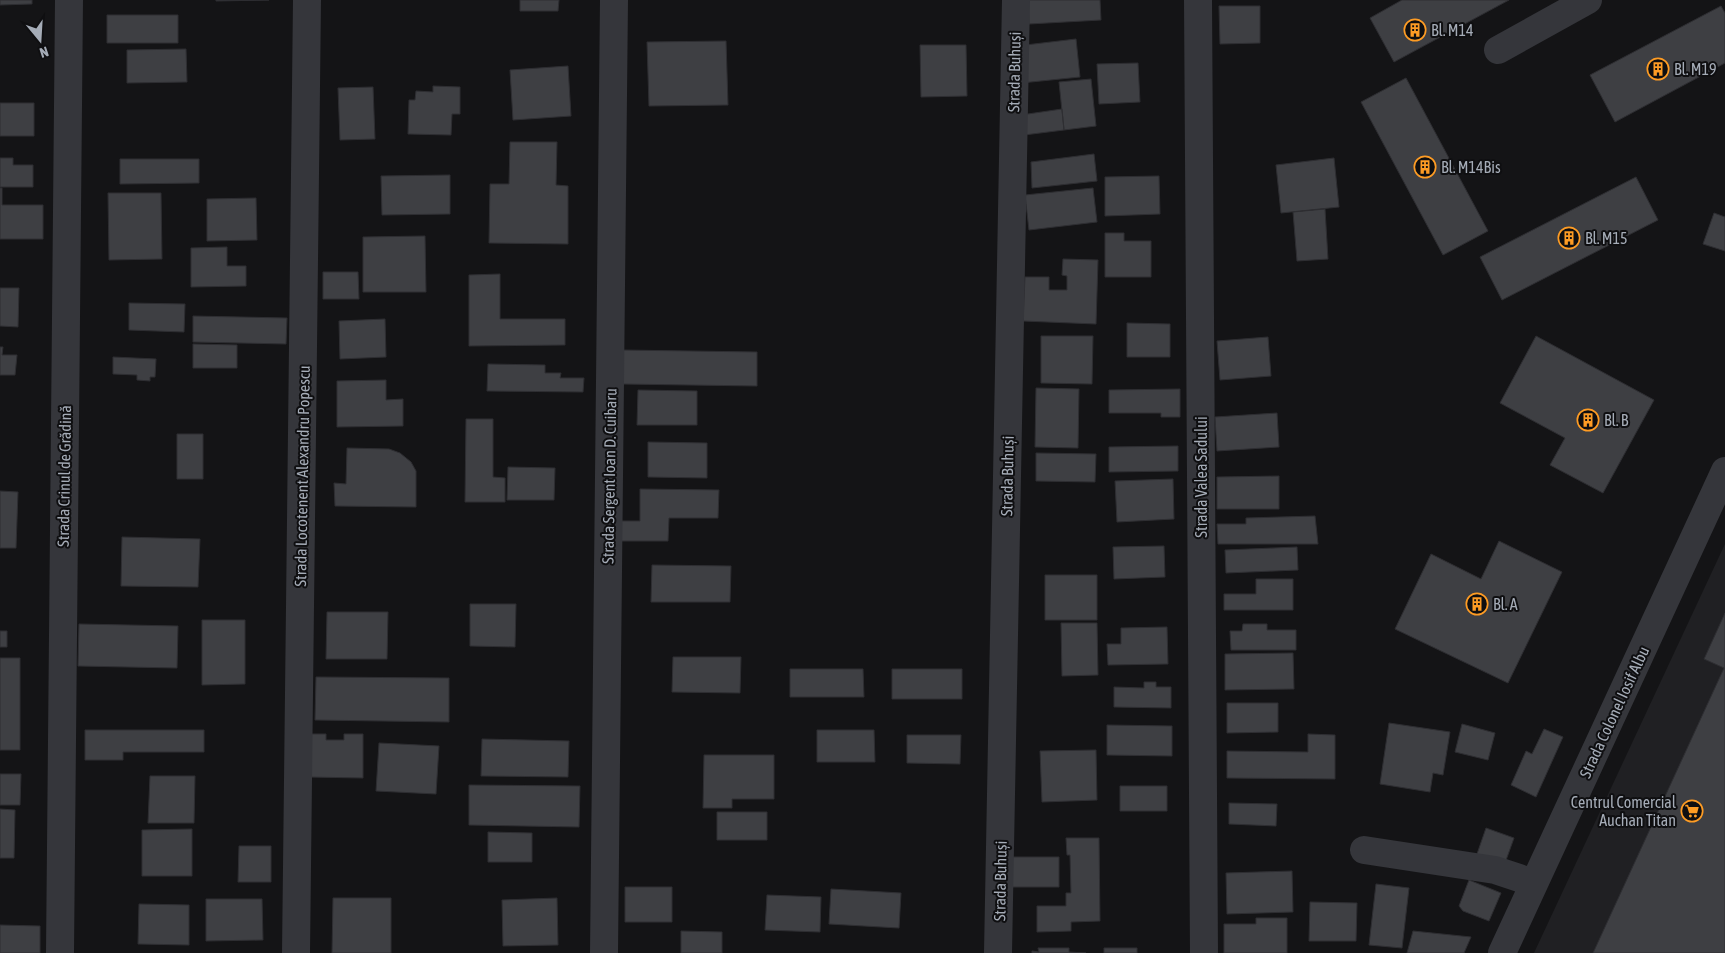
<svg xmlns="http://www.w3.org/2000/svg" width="1725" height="953" font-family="'Asap Condensed',sans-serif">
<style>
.built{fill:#202023}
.building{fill:#3e3f43;stroke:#2e2e32}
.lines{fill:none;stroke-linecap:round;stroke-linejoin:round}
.minor{stroke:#35363b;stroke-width:28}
.labels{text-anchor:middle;stroke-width:4;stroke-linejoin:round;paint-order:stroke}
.poi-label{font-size:16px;fill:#a5acb7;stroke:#0f0f11;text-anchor:start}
.street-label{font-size:16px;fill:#a5acb7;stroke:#0f0f11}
</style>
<rect width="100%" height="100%" fill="#141416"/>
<!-- built -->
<path class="built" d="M1725,544V953H1534Z"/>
<!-- building -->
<path class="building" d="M0,0H32V4L0,5Z
M216,0H269L216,1Z
M520,0H559L558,11H520Z
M1028,0H1100L1101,20L1029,24Z
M1402,0H1509L1394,62L1370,18Z
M1219,6H1260V43L1220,44Z
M1721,6L1725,13V63L1615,122L1590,75Z
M107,15H178V43H107Z
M1076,39L1080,77L1021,83L1017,46Z
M726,41L728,105L649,106L647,42Z
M920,45H966L967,96L921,97Z
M186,49L187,82L127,83V50Z
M1138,63L1140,102L1099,104L1097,64Z
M568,66L571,116L513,120L510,70Z
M1406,78L1488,231L1443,255L1361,102Z
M1091,79L1096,126L1064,130L1059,82Z
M433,86L460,87V114H452L451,135L408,134L409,100H415L416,91L433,92Z
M373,87L375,139L340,140L338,88Z
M0,103H34V136H0Z
M1062,109L1064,130L1024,135L1021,115Z
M510,142H557L556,185L568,186V244L489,243L490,184H509Z
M1094,154L1097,181L1032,188L1031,162Z
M0,158H13V165H33V187H0Z
M1334,158L1339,207L1281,213L1276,165Z
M120,159H199V183L120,184Z
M450,175V214L382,215L381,176Z
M1159,176L1160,214L1105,216V177Z
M1636,177L1658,220L1502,300L1480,257Z
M0,188H2V205H43V239H0Z
M1093,188L1097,222L1029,230L1025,195Z
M108,193H161L162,259L109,260Z
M256,198L257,240L207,241V199Z
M1325,209L1328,259L1297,261L1293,212Z
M1714,213L1725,217V251L1703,244Z
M1105,233H1124V241H1151V277H1105Z
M425,236L426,292H363V237Z
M227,247V266H246V286L191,287V248Z
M1063,259L1098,260L1096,324L1023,321L1025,277H1049V290H1067V276L1062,275Z
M323,272H358L359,299H323Z
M500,274V319H565V345L469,346V275Z
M0,288H19L18,327L0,326Z
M129,303L185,304L184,332L129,330Z
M193,316L287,318L286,344L193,342Z
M385,319L386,357L340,359L339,321Z
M1127,323L1170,324V357H1127Z
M1041,336H1093L1092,384L1041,383Z
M1536,336L1654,400L1603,493L1550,465L1565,438L1500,403Z
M1268,337L1271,376L1220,380L1217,341Z
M193,344L237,345V368H193Z
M0,347H3L2,355H17L15,375H0Z
M622,350L757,352V386L622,384Z
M113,357L156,359L155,377H150V381L137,380V375L113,374Z
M488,364L545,365V373H561L560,378H584L583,392L487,391Z
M386,380V400L403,399V426L337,427V381Z
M1036,388L1079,389L1078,448L1035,447Z
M1180,389V417H1161V413H1109V390Z
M638,390L697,391V425H637Z
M1277,413L1279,447L1217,451L1215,417Z
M466,419H493V477L505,478V502H465Z
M177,434H203V479H177Z
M648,442L707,443V478L648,477Z
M1178,446V471L1109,472V447Z
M347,448L389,449L400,453L411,462L416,471V507L335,506L334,483L346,484Z
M1036,453L1096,454L1095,482L1036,481Z
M508,467L555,468L554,500H507Z
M1279,476V509H1217V477Z
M1173,479L1174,519L1117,522L1115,481Z
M640,489L719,490L718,518H669L668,541H620L621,521H640Z
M0,491L18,492L16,548H0Z
M1315,516L1318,544H1218L1217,524H1246V518Z
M122,537L200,539L198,587L121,586Z
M1499,541L1562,572L1508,683L1395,629L1431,554L1481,579Z
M1164,546L1165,577L1114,579L1113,547Z
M1297,547L1298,570L1226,573L1225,550Z
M652,565L731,566L730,602H651Z
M1045,575H1097V620H1045Z
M1256,579H1293V610H1224V594H1256Z
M470,604H516L515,647L470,646Z
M327,612H388L387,659H326Z
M1725,613V953H1593L1724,668L1704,659Z
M202,620H245V684L202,685Z
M1061,623H1097L1098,675L1062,676Z
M79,624L178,626L177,668L78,666Z
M1243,624H1267V630H1296V650H1231L1230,631H1242Z
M1167,627L1168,664L1108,665L1107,644H1121V628Z
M0,631H7V647H0Z
M1293,653L1294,689L1225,690V654Z
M673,657H741L740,693L672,692Z
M0,658H20V750H0Z
M790,669H863L864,697H790Z
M892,669H962V699H892Z
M316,677L449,678V722L315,720Z
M1144,682H1156V687H1171V708L1114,707V687L1144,688Z
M1227,703H1278V732L1227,733Z
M1389,723L1450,732L1443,775L1433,773L1430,792L1380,784Z
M1462,724L1495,733L1488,760L1455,752Z
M1107,725L1172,726V756L1107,755Z
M1544,729L1563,737L1536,797L1511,785L1526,751L1532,754Z
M85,730H204V752H123V760H85Z
M817,730H874L875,762H817Z
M308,734H326V740H344V734H363V778L308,777Z
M1308,734L1335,735V779L1227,778V751L1308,752Z
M907,735H961L960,764L907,763Z
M482,739L569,741L568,777L481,776Z
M379,743L439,746L436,794L376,791Z
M1096,750L1097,800L1042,802L1040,751Z
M704,755H774V799H732V808H703Z
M0,774H21L20,805H0Z
M150,776H195L194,823H148Z
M469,785L580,786L579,827L469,825Z
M1120,786H1167V811H1120Z
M1229,803L1277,804L1276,826L1229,824Z
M0,809L15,810L14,858H0Z
M717,812H767V840H717Z
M1486,828L1514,838L1505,863L1477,854Z
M192,829V876H142V830Z
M488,832L532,833V862H488Z
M1066,838H1099L1100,921L1071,922V931L1037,932V906H1066V893H1071L1070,855H1067Z
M239,846H271V882H238Z
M1008,857H1059V887H1009Z
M1292,871L1293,912L1227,914L1226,873Z
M1469,880L1501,893L1489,921L1463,911L1459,906Z
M1376,884L1409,888L1402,948L1369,945Z
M625,887H672V922H625Z
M831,889L901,893L899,928L829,924Z
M767,895L821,897L820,932L765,930Z
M333,898H391V953H332Z
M557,898L558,945L503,946L502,900Z
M206,899H262L263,940L206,941Z
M1310,902L1357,903L1356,941H1309Z
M139,904L189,905V945L138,944Z
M1256,918H1287V953H1224V924H1256Z
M0,925L40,926V953H0Z
M681,931L722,932V953H681Z
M1413,931L1471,937L1464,953H1407Z
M1038,948H1069V952L1086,953H1032V951L1039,952Z
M1104,948H1137V953H1104Z"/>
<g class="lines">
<!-- minor -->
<path class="minor" d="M1198,0L1204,953
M1498,50L1588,0
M1364,850L1495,870L1534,883
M60,953L69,0
M296,953L307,0
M604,953L614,0
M998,953L1016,0
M1502,953L1725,471"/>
</g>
<!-- icons -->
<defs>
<g id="building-ring" transform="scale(1.125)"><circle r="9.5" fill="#0f0f11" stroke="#fe9c24" stroke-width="1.5"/><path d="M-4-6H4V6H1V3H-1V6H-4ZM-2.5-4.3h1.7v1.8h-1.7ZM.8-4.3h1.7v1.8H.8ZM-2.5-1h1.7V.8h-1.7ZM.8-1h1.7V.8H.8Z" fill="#fe9c24"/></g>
<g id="supermarket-ring" transform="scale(1.125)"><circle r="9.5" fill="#0f0f11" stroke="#fe9c24" stroke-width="1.5"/><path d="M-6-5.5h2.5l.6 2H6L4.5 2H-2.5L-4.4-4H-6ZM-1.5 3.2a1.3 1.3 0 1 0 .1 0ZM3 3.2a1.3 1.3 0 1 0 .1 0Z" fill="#fe9c24"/></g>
</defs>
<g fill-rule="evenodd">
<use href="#building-ring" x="1415" y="30"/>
<use href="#building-ring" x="1658" y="69"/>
<use href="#building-ring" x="1425" y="167"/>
<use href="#building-ring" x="1569" y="238"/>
<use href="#building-ring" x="1588" y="420"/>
<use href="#building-ring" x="1477" y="604"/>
<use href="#supermarket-ring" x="1692" y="811"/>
</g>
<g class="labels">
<!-- poi labels -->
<g class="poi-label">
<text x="1431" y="36">Bl. M14</text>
<text x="1674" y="75">Bl. M19</text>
<text x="1441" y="173">Bl. M14Bis</text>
<text x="1585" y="244">Bl. M15</text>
<text x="1604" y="426">Bl. B</text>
<text x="1493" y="610">Bl. A</text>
<text x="1676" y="808" text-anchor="end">Centrul Comercial<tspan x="1676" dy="18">Auchan Titan</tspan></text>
</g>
<!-- street labels -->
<g class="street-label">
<text transform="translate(1014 72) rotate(-89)" y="6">Strada Buhuși</text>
<text transform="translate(64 476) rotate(-89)" y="6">Strada Crinul de Grădină</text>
<text transform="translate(302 476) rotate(-89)" y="6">Strada Locotenent Alexandru Popescu</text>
<text transform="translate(609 476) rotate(-89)" y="6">Strada Sergent Ioan D. Cuibaru</text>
<text transform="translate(1007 476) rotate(-89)" y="6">Strada Buhuși</text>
<text transform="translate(1201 477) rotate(-90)" y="6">Strada Valea Sadului</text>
<text transform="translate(1614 712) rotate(-65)" y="6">Strada Colonel Iosif Albu</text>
<text transform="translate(1000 881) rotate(-89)" y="6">Strada Buhuși</text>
</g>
</g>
<!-- north arrow -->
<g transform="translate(40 40) rotate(162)" stroke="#0f0f11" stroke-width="4" paint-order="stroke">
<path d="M0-4L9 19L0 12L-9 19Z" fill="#a5acb7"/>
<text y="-8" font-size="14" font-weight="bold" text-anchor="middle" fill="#a5acb7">N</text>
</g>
</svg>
